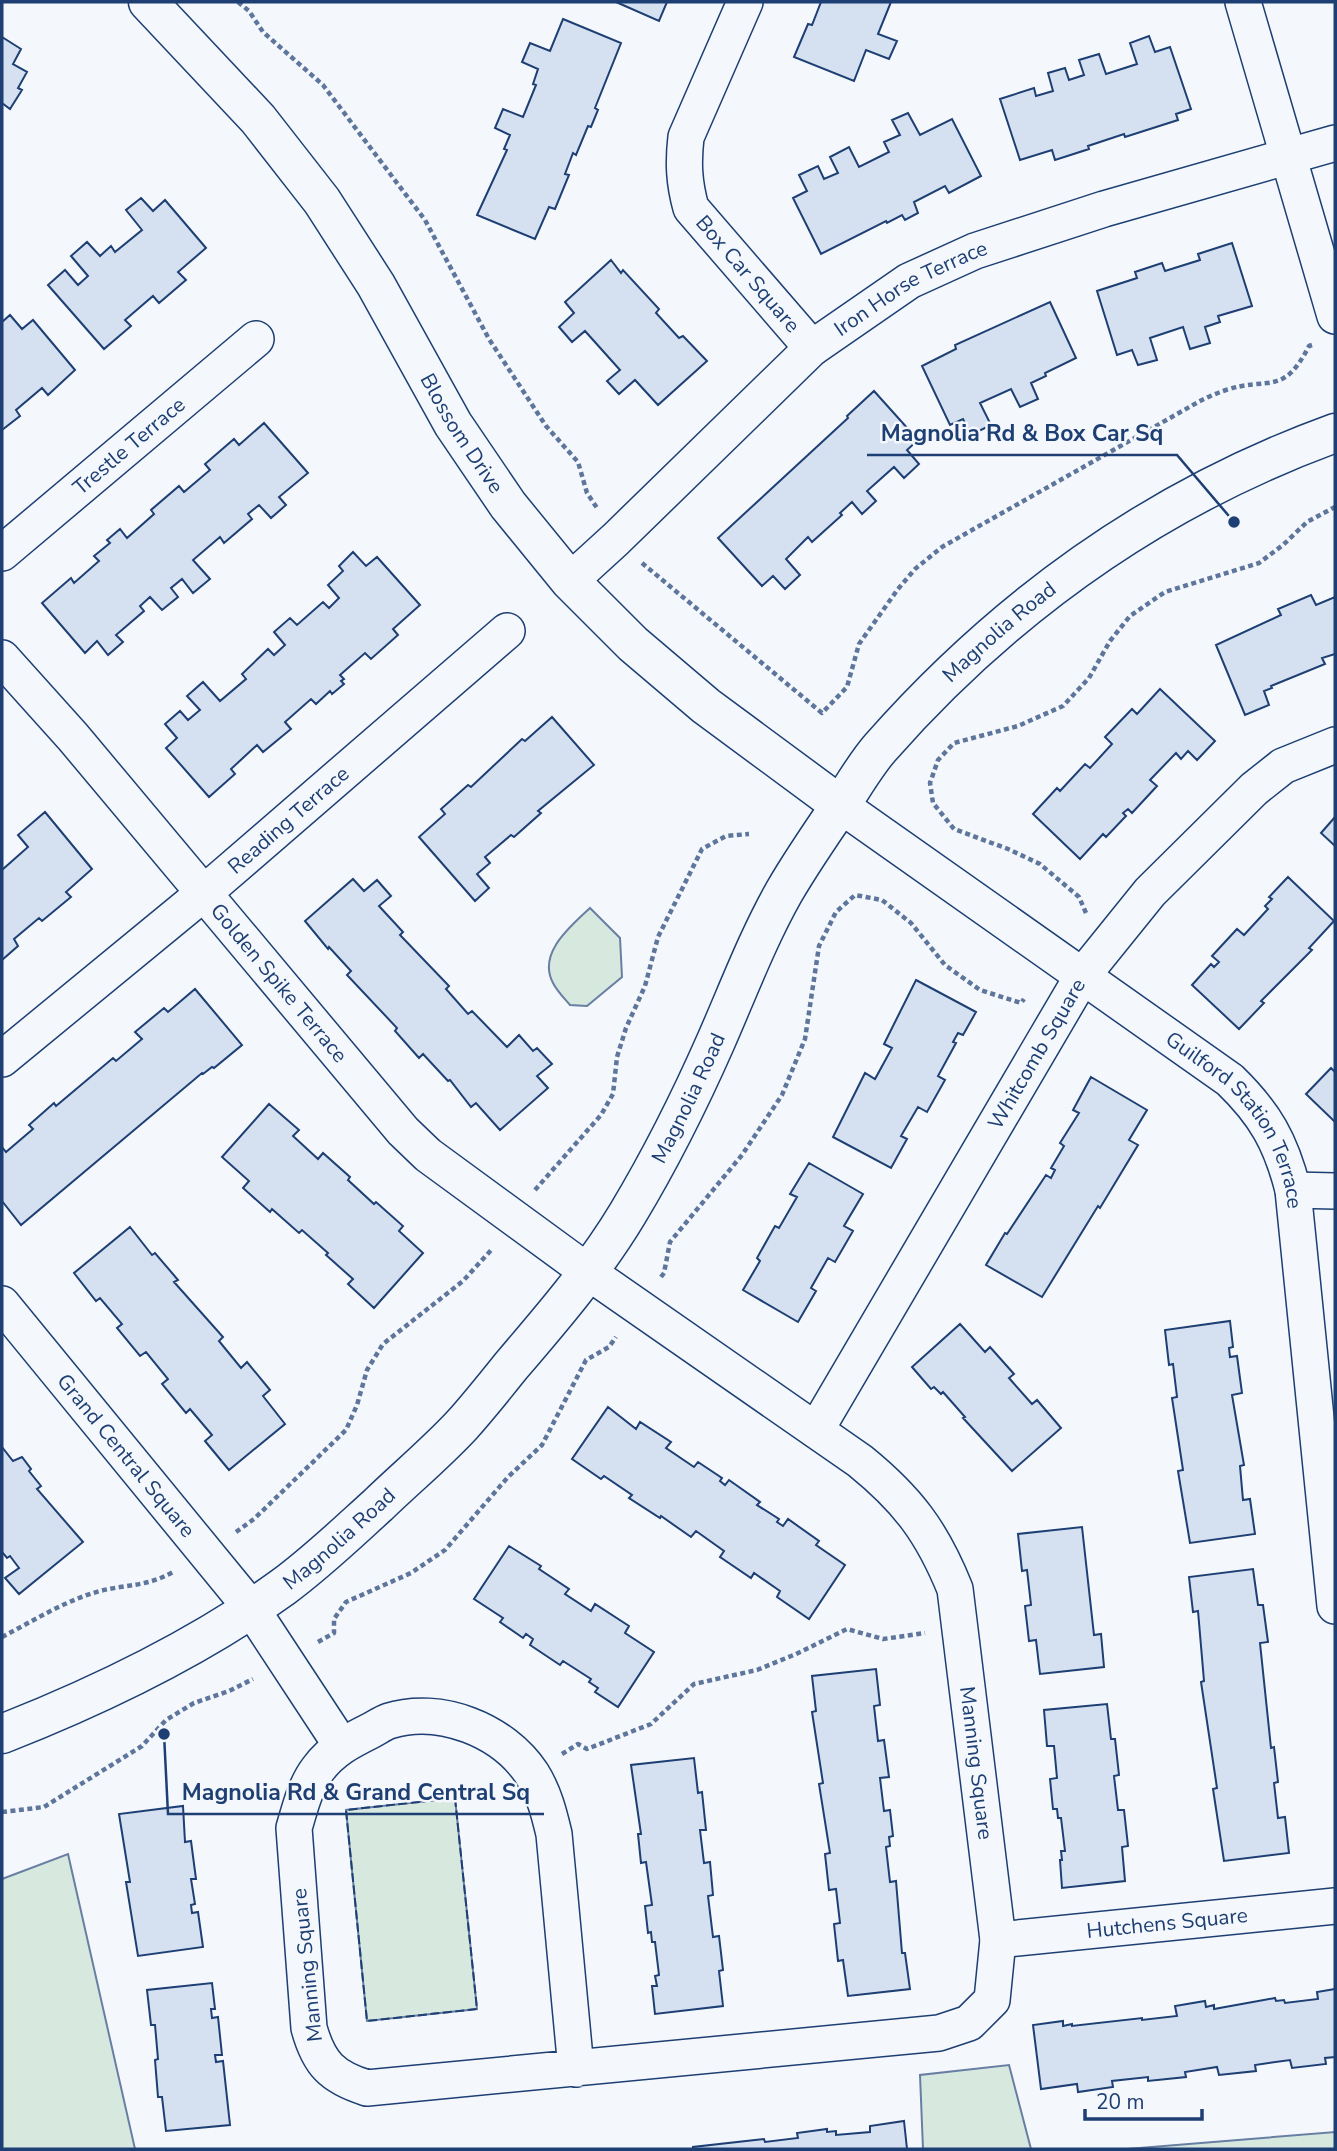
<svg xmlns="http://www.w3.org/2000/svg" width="1337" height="2151" font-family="'Nunito Sans',sans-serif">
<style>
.green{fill:#d7e8df;stroke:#687fa3;stroke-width:2}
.building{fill:#d5e0f0;stroke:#1d3f73;stroke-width:2}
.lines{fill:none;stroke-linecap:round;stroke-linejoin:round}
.street-casing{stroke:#1d3f73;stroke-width:38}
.secondary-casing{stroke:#1d3f73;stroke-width:41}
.path{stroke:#5e769c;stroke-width:4.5;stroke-dasharray:5 3.5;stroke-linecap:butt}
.street{stroke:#f4f7fb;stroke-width:35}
.secondary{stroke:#f4f7fb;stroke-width:38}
.fence{stroke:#1d3f73;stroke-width:2;stroke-dasharray:9 3.5;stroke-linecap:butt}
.labels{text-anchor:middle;stroke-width:5;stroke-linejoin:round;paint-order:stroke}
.street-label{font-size:21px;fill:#1d3f73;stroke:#f4f7fb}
.leader{fill:none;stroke:#1d3f73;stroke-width:2.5}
.callout-dot{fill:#1d3f73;stroke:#f4f7fb;stroke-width:2.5}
.callout-label{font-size:23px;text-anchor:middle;font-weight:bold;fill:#1d3f73;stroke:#f4f7fb;stroke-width:5;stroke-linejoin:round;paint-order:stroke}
</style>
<rect width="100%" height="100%" fill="#f4f7fb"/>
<!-- green -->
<path class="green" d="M590,908L620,938L622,977L587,1006L570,1005C564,998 557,991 553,983C537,953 571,926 590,908Z
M455,1798L477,2009L367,2021L346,1810Z
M68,1854L135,2149H2V1879Z
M1009,2065L1031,2149H923L920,2075Z
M1335,2132V2149H1127Z"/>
<!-- building -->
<path class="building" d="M616,2H667L659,21Z
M821,2H891L878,34L897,41L889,59L866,50L854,81L794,57L808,24L812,25Z
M563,19L621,43L595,108L598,110L591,127L588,126L576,155L573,153L565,174L569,175L555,209L549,207L535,239L477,215L507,150L504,149L510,135L495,128L503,109L523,117L536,85L533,84L538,69L522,62L530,43L550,51Z
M1149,36L1155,52L1170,47L1191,109L1176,114L1178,120L1125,137L1124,134L1088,146L1089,149L1055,160L1052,150L1020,160L1000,99L1034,88L1036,96L1053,91L1048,73L1065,68L1069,80L1084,75L1079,60L1099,54L1106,74L1137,64L1130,43Z
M2,37L21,49L13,64L27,72L18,88L22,90L10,109L2,103Z
M908,113L920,135L952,119L981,176L949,193L945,186L914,202L918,213L905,220L902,215L887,223L886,221L821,254L793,198L807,191L799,175L818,166L824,179L838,173L830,157L849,147L859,167L889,152L884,142L900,135L892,120Z
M141,198L153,211L165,200L206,248L178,272L186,280L159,303L153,296L125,320L131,326L104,349L48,285L65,270L78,285L88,276L71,256L87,242L100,256L111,246L115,252L142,230L126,210Z
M1232,243L1252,306L1218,316L1220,322L1205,327L1210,343L1190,349L1183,327L1150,338L1157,360L1138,365L1132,350L1117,355L1097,291L1137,278L1135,272L1162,263L1165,271L1200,260L1198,254Z
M611,260L621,273L623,270L659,309L656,313L679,338L683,336L707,361L658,405L635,380L619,394L607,381L620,370L585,331L572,342L559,327L574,313L565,302Z
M1050,302L1076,358L1045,373L1046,376L1031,383L1038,399L1020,407L1011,389L980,403L991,425L971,435L963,419L950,425L922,366L956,349L955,345Z
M10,315L22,329L33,320L75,370L48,395L42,388L16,410L20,416L2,430V322Z
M874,391L918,440L907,450L919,464L904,478L894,467L867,491L876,501L862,514L852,502L840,513L842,515L812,542L808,537L786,559L800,575L785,589L773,576L762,586L718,538L848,418L847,416Z
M264,423L308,473L279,497L286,505L271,518L259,505L248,514L252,519L224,543L220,537L193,560L210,579L193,593L182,579L171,588L178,597L162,610L150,597L140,606L144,611L116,635L123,642L108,655L97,641L85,653L42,603L71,578L74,583L99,561L94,556L110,543L107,540L120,529L127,538L154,514L151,510L179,486L184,492L210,470L205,464L234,439L239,445Z
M353,552L366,566L377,557L420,605L393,629L398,635L371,659L365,653L340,675L344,679L341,681L344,684L332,694L330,691L316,704L311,699L285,722L291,729L263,752L257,745L231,769L235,774L209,797L166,748L177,738L165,724L180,711L188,720L200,710L187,696L203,682L220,701L246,679L242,674L268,649L274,655L285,645L274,632L290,618L297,625L323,602L329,608L339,598L328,585L343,571L339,566Z
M1311,595L1316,605L1335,597V654L1322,658L1325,664L1271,686L1272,688L1264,691L1269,705L1245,715L1216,645L1281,615L1278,609Z
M1160,689L1215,741L1197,760L1188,751L1181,759L1176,753L1150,780L1157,786L1132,813L1128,809L1123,813L1126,816L1106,837L1103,834L1080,859L1033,814L1057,788L1060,791L1085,764L1090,768L1112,744L1105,737L1132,709L1137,714Z
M552,717L594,765L538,811L541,813L514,837L511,835L485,857L490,863L477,874L489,888L475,901L419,837L445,814L441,809L468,785L471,787L522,739L525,741Z
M45,812L92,869L66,892L71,897L42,921L39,918L14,939L18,946L2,960V870L28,847L18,835Z
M1335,817V846L1321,833Z
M1288,877L1334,921L1309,948L1312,950L1261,1001L1264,1003L1239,1029L1192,985L1211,964L1214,967L1219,962L1212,956L1237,929L1244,935L1268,909L1265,906L1272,899L1269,897Z
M353,879L364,891L377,880L391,896L379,906L403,932L400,935L449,986L446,989L468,1014L472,1011L507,1047L519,1035L533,1051L537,1048L552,1064L537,1076L548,1088L500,1130L476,1103L471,1107L450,1080L448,1081L423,1054L419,1058L395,1031L397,1028L347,975L351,971L329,947L328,949L305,921Z
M916,980L976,1012L963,1035L958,1033L953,1042L956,1043L938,1076L945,1080L927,1112L918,1107L901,1136L907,1139L891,1168L833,1137L865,1073L875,1079L892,1048L884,1044Z
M195,989L242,1045L214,1068L212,1067L203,1074L202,1073L21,1225L2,1201V1147L6,1152L33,1129L29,1125L54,1103L56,1106L113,1058L116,1061L142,1039L135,1032L164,1008L168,1012Z
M1331,1068L1335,1072V1122L1306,1094Z
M1091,1077L1147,1110L1129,1140L1138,1145L1100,1208L1098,1206L1042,1297L986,1265L1005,1233L1007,1234L1046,1175L1051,1178L1055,1170L1051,1168L1064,1146L1060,1143L1079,1113L1073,1110Z
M269,1104L299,1130L293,1136L318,1159L323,1153L350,1177L348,1180L374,1204L376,1202L403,1226L399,1231L423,1253L374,1308L348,1284L353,1279L326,1255L328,1253L302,1230L299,1233L272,1209L270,1212L243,1188L249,1181L222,1157Z
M809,1163L863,1194L844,1226L853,1231L835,1262L828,1258L811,1288L816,1291L798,1322L743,1290L760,1261L757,1258L775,1226L779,1228L797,1197L790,1194Z
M130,1227L152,1255L155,1253L178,1280L174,1282L223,1337L219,1341L241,1368L247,1362L270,1390L263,1396L285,1424L229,1470L205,1441L212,1435L190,1409L186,1413L162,1384L168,1379L146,1352L140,1356L117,1328L122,1324L100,1298L96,1301L74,1273Z
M1230,1321L1233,1347L1229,1348L1230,1357L1237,1356L1242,1393L1232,1395L1244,1465L1240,1466L1243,1500L1250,1499L1255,1534L1190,1543L1178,1471L1183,1470L1172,1398L1177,1397L1173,1364L1169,1365L1165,1330Z
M960,1324L985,1352L990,1347L1014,1374L1009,1378L1032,1404L1037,1400L1061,1428L1012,1471L963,1418L965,1417L943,1392L941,1394L934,1387L931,1389L912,1367Z
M608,1407L636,1429L640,1422L671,1442L666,1448L694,1467L698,1462L722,1478L720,1481L725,1485L729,1480L760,1502L757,1505L779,1519L777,1522L783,1526L788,1519L819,1541L816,1545L845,1565L809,1619L777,1597L780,1591L754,1573L751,1578L720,1557L724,1551L696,1531L691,1537L661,1516L660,1518L629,1498L632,1495L604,1476L601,1479L572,1459Z
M2,1447L13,1461L22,1457L31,1469L29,1471L41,1486L37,1489L83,1542L19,1594L5,1578L19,1568L10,1556L7,1558L2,1552Z
M1082,1527L1094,1635L1101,1634L1104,1667L1040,1674L1036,1640L1029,1641L1025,1606L1031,1605L1027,1570L1022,1571L1018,1534Z
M509,1546L541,1566L539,1569L569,1589L565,1594L591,1611L595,1604L629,1626L625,1633L654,1652L618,1707L595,1692L598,1688L589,1682L591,1679L563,1661L560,1665L530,1645L533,1639L526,1634L523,1638L500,1622L503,1618L474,1599Z
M1253,1569L1258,1605H1263L1268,1642L1260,1643L1271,1748L1274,1747L1278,1782L1274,1783L1278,1818L1285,1817L1289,1853L1224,1861L1213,1789L1217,1788L1201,1682L1204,1681L1198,1611L1193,1612L1189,1577Z
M876,1669L880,1705L874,1706L878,1741L884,1740L889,1777L880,1778L884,1811L890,1810L893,1836L889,1837L890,1846L886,1847L890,1882L896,1881L902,1953H905L910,1989L848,1996L843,1960L838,1961L834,1924L840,1923L836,1889L829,1890L825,1854L830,1853L819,1784L823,1783L812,1712L816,1711L812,1676Z
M1107,1704L1111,1739H1115L1119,1775L1114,1776L1118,1810H1124L1128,1846L1122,1847L1125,1881L1062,1888L1060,1860H1062L1061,1851H1065L1061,1818H1058L1057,1809H1053L1050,1779L1057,1778L1054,1746H1047L1044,1710Z
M694,1758L698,1793L702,1792L706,1830H700L704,1863L710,1862L713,1895L708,1896L713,1937L719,1936L723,1970L719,1971L723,2006L655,2014L652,1986H657L655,1976L659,1975L655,1942H652L651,1932L648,1933L645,1906L652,1905L646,1862L641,1863L638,1834H641L631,1765Z
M183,1806L185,1842L191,1841L196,1879H191L195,1904L191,1905L192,1913L198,1912L203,1947L138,1956L126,1882H130L119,1814Z
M212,1983L215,2009H211L212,2018L218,2017L222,2055H215L216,2062L223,2061L230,2125L166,2131L162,2097H158L155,2060L158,2059L155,2025H151L147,1990Z
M1335,1989V2057L1325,2058L1326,2064L1292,2068L1290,2060L1255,2065L1256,2071L1219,2075L1217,2067L1185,2072L1186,2077L1148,2081V2077L1112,2081L1113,2087L1078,2092L1077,2084L1041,2089L1033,2025L1063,2021V2026L1072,2024V2026L1142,2018V2020L1177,2016L1175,2006L1205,2001L1206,2007L1214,2005V2009L1275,1998L1276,2001L1284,2000L1285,2003L1318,1999L1317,1992Z
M904,2121L907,2149H693V2147L764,2139L765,2142L798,2138L797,2133L827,2129V2132L836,2131V2135L870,2132V2126Z"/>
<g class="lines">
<!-- street casing -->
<g class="street-casing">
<g id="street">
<path id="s1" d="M745,2L686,137C683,163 684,183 691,208L812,348"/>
<path d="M1243,2L1335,316"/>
<path id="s2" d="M2,553L256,339"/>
<path id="s3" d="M570,581L616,539L812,348L909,281L975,251L1104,209L1335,143"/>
<path id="s4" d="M2,658L73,737L403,1131L428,1155L588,1272L860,1461C908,1500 932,1532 955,1589L998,1940L992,2000L969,2023L939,2033L367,2088C332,2077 319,2064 309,2028L294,1828C300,1808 305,1786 318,1769C332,1750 350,1741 370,1731C376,1728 383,1723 389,1721C440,1705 503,1730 532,1774C544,1793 549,1813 554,1834L576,2069"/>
<path id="s5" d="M840,805L1230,1080C1265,1114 1281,1142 1293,1190L1335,1606"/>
<path id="s6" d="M2,1059L204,893L507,631"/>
<path d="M1293,1190L1335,1191"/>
<path id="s7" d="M2,1304L251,1608L341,1745"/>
<path id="s8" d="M816,1430L1083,975L1150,892L1254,789L1283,766L1335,745"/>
<path id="s9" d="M998,1940L1335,1906"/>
</g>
</g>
<!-- secondary casing -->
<g class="secondary-casing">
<g id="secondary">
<path id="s10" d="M148,2L258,119L322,201L376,285L453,424L508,505L570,581L633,644L706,706L840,805"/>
<path id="s11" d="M2,1734C101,1695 197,1649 283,1587C317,1562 347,1533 378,1505C406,1478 436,1453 462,1425C479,1406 495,1386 511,1366C553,1317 595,1268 628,1213C661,1158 690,1100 716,1041C738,991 757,940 784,892C802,861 822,832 842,803C854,785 866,764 880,748C1006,605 1156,498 1335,433"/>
</g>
</g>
<!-- path -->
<path class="path" d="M238,2L249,11L263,32L323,85L425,220L489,339L546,426L578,462L587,493L597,508
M642,563L822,713L847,687L859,644L898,589L915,569L942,547L1200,401C1208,397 1217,393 1226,390C1269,376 1283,397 1309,346L1312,345
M1086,913L1079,897L1040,864L1008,849L954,829L933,803L930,783L938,760L954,743L1018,726L1063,706L1089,678L1110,641L1130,616L1165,592L1259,563L1283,545L1307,522L1335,507
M535,1190L601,1115L613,1094L617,1057L626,1028L645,986L658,937L702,849L726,836L749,834
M661,1277L664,1273L670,1242L742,1155L782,1095L805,1039L819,946L836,912L855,895L882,900L911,923L945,965L980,990L1021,1003L1024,999
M236,1532L254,1519L346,1430L357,1405L367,1370L383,1344L463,1281L493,1248
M2,1637C33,1621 66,1600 100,1591C128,1584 146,1587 173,1572
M318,1642L334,1633V1619L346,1602L411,1573L445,1550L508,1477L542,1445L586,1360L609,1347L616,1337
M562,1754L578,1744L587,1749L651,1724L694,1684L757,1670L796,1654L847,1629L883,1639L925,1633
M2,1812L44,1807L142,1746L166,1720L194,1703L229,1691L253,1679"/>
<!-- street -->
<use href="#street" class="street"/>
<!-- secondary -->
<use href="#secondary" class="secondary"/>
<!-- fence -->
<path class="fence" d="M455,1798L477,2009L367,2021L346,1810Z"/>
</g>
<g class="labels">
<!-- street labels -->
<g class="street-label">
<text dy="7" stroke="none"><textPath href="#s1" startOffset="306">Box Car Square</textPath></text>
<text dy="7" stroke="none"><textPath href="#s3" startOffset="452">Iron Horse Terrace</textPath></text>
<text dy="7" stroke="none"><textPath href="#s10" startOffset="536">Blossom Drive</textPath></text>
<text dy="7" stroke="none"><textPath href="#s2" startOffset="166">Trestle Terrace</textPath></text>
<text dy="7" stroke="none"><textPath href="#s11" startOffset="1526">Magnolia Road</textPath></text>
<text dy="7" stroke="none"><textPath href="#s6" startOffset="373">Reading Terrace</textPath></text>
<text dy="7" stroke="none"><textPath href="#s4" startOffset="427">Golden Spike Terrace</textPath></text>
<text dy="7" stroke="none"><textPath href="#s8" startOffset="436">Whitcomb Square</textPath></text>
<text dy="7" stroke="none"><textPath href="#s11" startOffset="959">Magnolia Road</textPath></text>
<text dy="7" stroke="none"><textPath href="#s5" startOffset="513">Guilford Station Terrace</textPath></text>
<text dy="7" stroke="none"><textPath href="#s7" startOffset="196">Grand Central Square</textPath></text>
<text dy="7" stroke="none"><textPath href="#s11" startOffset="392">Magnolia Road</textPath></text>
<text dy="7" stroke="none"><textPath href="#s4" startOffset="1521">Manning Square</textPath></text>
<text dy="7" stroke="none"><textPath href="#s9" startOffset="170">Hutchens Square</textPath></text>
<text transform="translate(307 1965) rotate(-96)" y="7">Manning Square</text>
</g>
</g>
<!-- callouts -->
<path class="leader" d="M1234 522L1177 455H867M164 1734L168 1814H544"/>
<g class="callout-dot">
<circle cx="1234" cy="522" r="7"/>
<circle cx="164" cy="1734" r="7"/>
</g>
<g class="callout-label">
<text x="1022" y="441">Magnolia Rd &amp; Box Car Sq</text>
<text x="356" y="1800">Magnolia Rd &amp; Grand Central Sq</text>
</g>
<!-- border -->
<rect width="1337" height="2151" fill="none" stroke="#1d3f73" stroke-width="7"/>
<!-- scale -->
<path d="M1085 2109v10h117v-10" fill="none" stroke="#1d3f73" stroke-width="3.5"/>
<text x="1096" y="2109" font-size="21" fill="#1d3f73" stroke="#f4f7fb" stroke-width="5" paint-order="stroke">20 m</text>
</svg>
